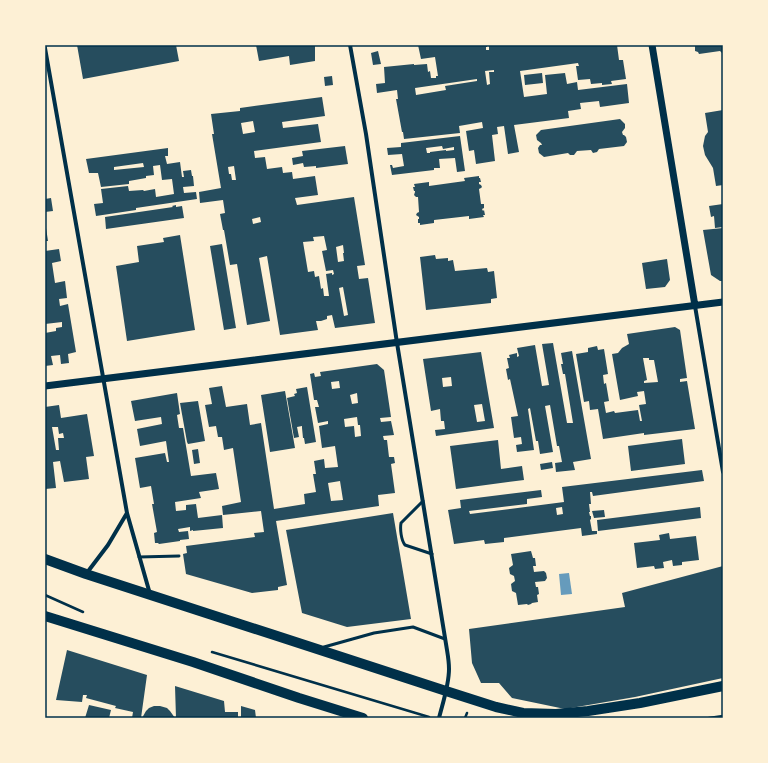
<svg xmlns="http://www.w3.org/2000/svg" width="768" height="763" font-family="'Roboto Condensed',sans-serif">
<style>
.water{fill:#669bbc}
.building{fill:#264d5e;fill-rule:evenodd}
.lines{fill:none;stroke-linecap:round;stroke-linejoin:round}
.path{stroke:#003049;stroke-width:2.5}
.service{stroke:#003049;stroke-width:3}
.minor{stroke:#003049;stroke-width:4}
.tertiary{stroke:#003049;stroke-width:7}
.primary{stroke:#003049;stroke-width:10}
.neatline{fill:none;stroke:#003049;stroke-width:1.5}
</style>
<rect width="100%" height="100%" fill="#fdf0d5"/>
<!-- water -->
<path class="water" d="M569,573L572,594L561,595L559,574Z"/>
<!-- building -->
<path class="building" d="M77,45H83V46L88,45H176L179,61L83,79Z
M256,45H315V61L290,65L289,56L259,61Z
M418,45H487V47H486V50H489V45H617L619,60H623L626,79L611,81L612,84L602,85V83L591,84L590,79L578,80L576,66H579L578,63L520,71L524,97L547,94L545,75L565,73L567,84L577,82L578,90L627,84L629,103L600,107L599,101L580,103L581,109L568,111L569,118L514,125L519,152L508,154L504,126L497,127L498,134L492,135L495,161L476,164L474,150L469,151L466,131L483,128L482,122L459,126L460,133L404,139L403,132H402L396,99H398L397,90L377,93L376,84L385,83L384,67L414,64V65L427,64L428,72L430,71L431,78H436V76H438L435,57L421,59ZM494,70V72H489L490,84L487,85L485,71ZM477,79V81L445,86L446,90L416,95L415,88Z
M696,45H723V54L720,51L699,54L698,52L695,51V46Z
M378,51L381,64L373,65L371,53Z
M542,73L543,83L525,85L524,75Z
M332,76L333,85L325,86L324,77Z
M322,97L325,116L282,122L283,128L318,124L321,142L254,151L255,158L265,157L267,169L282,167L283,173L292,172L293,179L315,176L318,195L295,198L297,205L354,197L365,265L357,266L359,279L368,278L375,323L335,328L332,315L327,316V319L321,321H316L318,330L280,335L267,256L259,258L270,321L247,325L237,264L230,265L224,230H223L220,214L225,213L223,200L200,203L199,192L221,188L212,134H214L211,114L240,111V108ZM253,121L255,132L243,134L241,123ZM234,166L236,180H232L231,174H229L228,167ZM260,217L261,222L253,224L252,219ZM324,236L327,250L322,251L326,271L333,270L334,274L332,275V273L326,274L329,296H324L323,288L321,289L319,276L315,277L314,271L308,272L303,242L314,241L313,237ZM343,245L344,253H343L344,261L338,262L336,247ZM343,287L348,315L344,316L339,288Z
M723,110V185L716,186L713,168L705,155L703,146L705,136L708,132L705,113Z
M620,119L625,124V128L622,132L623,135H624L626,137L627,142L624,146L599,149L597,152L593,153L591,150L577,151L574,155H570L568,153L544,157L539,153L538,148L540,145H542L541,143L537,140L536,135L541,130Z
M460,136L465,171L457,172L455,158L439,159L440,168H434V170L392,175L390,165H392L393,168L404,166L402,154L388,155L387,148L401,147V143ZM442,146L443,149L454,147V150L446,151V150L430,152V153H427L426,148Z
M345,146L348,164L316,168V166L304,167L303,163L293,165L292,158L303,156L302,151Z
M168,148V156H165L167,164L180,162L182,177H184L183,171L191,170L192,176H193L194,186L183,187L184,193L196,192L197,199L136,208V210L96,216L94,204L103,203L101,189L128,186L129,191L143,190L144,191L155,189L156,197L174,194L172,179L162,180L160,165L153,166L154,175L146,176V178L129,181V184L101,187L98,173H89L86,159ZM143,163L144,167L114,170V167Z
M479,176V178H480L481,182H479V184L481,185L482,187L481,188L479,189L481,204H484V208L482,209L483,211L484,210L485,215H483L484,217L469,219V216L434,220V223L420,225V223H418V219H419V217L416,215L417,213L419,212L418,197H416L414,195L415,192V191H414L413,187H415L414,184L429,182V186L465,181L464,178Z
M51,198L53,211L45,212V199Z
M723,204V227L715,228L714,216L711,217L709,206Z
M176,205V207L182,206L184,218L106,229L105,217L173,207L172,206Z
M45,228H46L48,241H45Z
M723,228V281H720L711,275L703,230Z
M180,235L195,330L127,341L116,266L139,262L137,246L164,242L163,238Z
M222,244L236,328L224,330L210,246Z
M59,249L61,261L52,263L55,283L65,281L67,298L59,299L60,306L68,304L76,352L68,354L69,363L61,364L60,355L51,356L53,365L45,366V333L56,331V328L62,327V322L45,324V251Z
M435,255L436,259L448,258V261L453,260L455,271L487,268L488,272L494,271L497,298L491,299V303L426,310L420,257Z
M667,259L670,280L665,287L646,289L642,263Z
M675,327L680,330L687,378L680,379V382L687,381L695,429L644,435V433L603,439L598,409L590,410L589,401L584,402L576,354L588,352V348L597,346L598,350L604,349L608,374L603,375L604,384L606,383L609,401L604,402L606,413L614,411L615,413L638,410L640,421H642L639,405L646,404L644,391L637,392L638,396L620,400L612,354L618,353L622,348L629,344L627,334ZM643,358H649V360H654L658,382L644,383V381L647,380Z
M553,343L567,423H573L565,374H563L561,364H563L561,353L572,351L591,459L573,462L575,470L556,472L555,463L562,462L559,446H557L550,405L545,406L553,452L540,454L538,441H536L530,408L528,409L534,450L517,452L516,445L522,444L521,437L514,438L511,417L518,416L510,379L508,380L506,369L509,368L507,358H510L509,355L517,353V357L519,356L517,348L535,345L542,386L549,385L542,344Z
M481,352L494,428L436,436L435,430L445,429L444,421H441L440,409L431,411L423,359ZM451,377L452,386L443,387L442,378ZM482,404L485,421L477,422L474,405Z
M377,364L384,370L391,417L380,418L381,422L391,421L394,435L383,436L384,440H387L389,457H394L395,463L391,464L395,493L378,495L379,506L276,521L287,585L278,587V590L252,593L186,574L183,554L187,553L186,546L255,537L254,533L264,532L261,511L223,515L222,506L241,502L233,448L224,450L222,437H218L216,426L209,427L205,405L212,404L209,388L222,386L226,407L247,404L250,425L261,423L274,509L305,504L304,494L316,492L313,474H316L314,461L324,459L325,468L338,467L335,446L322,448L319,426L328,424V421L318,423L315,407H319L317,400H314L310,374L314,373L315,377L321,376L320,372ZM339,381L340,388L332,389L331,382ZM357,393L358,403L352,404L350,395ZM357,417L358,425H360L361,436L355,437L354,426L345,427L344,419ZM340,481L343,500L331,501L328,483Z
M307,387L316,442L305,444L304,438H303L302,428V426L297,427L299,437L294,438L287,398L295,396L294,394L297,393L296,389Z
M285,391L295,448L270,452L261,395Z
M177,393L180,414L177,415L179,428H183L191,476L216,473L219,489L199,492L201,498L175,502L176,511L186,510V505L196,504L198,518L222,515L223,528L193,531V530L190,531V527L178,529L179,532L188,531L189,539L180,540V541L159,544L158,543H155L154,533L157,532L152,504H154L151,486L140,488L135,458L165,453L167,462H169L166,441L140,446L137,429L162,424L161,417L135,421L131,401Z
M198,401L205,441L188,444L187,442L180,403Z
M59,405L61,418L87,414L94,456L86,457L89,479L64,482L60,461L53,462L56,488L45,489V407ZM52,427H58L59,434L63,433L64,438H58L59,450H56Z
M682,439L685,464L631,471L628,446Z
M498,440L501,469L522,466L524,480L456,489L450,446Z
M198,449L200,463L194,464L192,450Z
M552,462L553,468L541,470L540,464Z
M702,470L704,481L593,496L592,492H590L591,504H589L590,512H589L590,516H591V519L590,520L592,531H597V534L582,536L581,528L504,538V542L485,544L484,540L454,544L448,510L461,508L460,500L541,490L542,497L527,499V504L469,511L470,514L564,502L562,487ZM562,507L563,514L557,515L556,508Z
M700,507L701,518L598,531L597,520Z
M604,510L605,517L594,518L592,511Z
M393,513L411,619L347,627L302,613L286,530Z
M669,533L670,539L696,536L699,560L682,562V565L673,566L672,560L663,562L664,568L655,569L654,566L637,568L634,543L660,540L659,535Z
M531,551L533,558H535L536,566H533L534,572L544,571L546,573L547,578L545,581L535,582L536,587H538L539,594L537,595L538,602L532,603L531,604L528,605L527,604L518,605L516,593L512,591L511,584L515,581L514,576L510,574L509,568L513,565L511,554Z
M723,566V678L635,697L565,709L512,698L499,683H481L472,663L469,629L625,607L622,593Z
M67,650L147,675L141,718H132L133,712L115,708L116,706L86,698L87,695H83L82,702L56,700Z
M175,686L224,701L225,712H238V718H176Z
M89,705L111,710L109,718H85Z
M154,706H160L167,708L170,711L175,718H142L146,711L149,708Z
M241,706L255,710L256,718H241Z"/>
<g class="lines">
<!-- path -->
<path class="path" d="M45,595L83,612
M212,652L429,717
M465,718L467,713
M709,718L723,716"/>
<!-- service -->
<path class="service" d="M423,501L401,523C400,529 401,540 405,545L432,554
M139,557L179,556
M324,647L374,633L413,627L445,639"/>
<!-- minor -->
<path class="minor" d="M350,45L366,134L397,343L447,650C448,656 449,662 449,669C449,685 443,702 439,718
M45,48L127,513L150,594
M695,306L723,472
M86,574L108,545L127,513"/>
<!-- tertiary -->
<path class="tertiary" d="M652,45L695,306
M45,386L723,302"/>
<!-- primary -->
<path class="primary" d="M45,559L86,574L271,634L446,691L496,707L523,713L556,714L588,711L640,703L723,686
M45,616L193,662L299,698L363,718"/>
</g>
<!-- border -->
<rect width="768" height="763" fill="none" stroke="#fdf0d5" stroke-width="92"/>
<rect x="46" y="46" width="676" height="671" class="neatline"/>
</svg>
